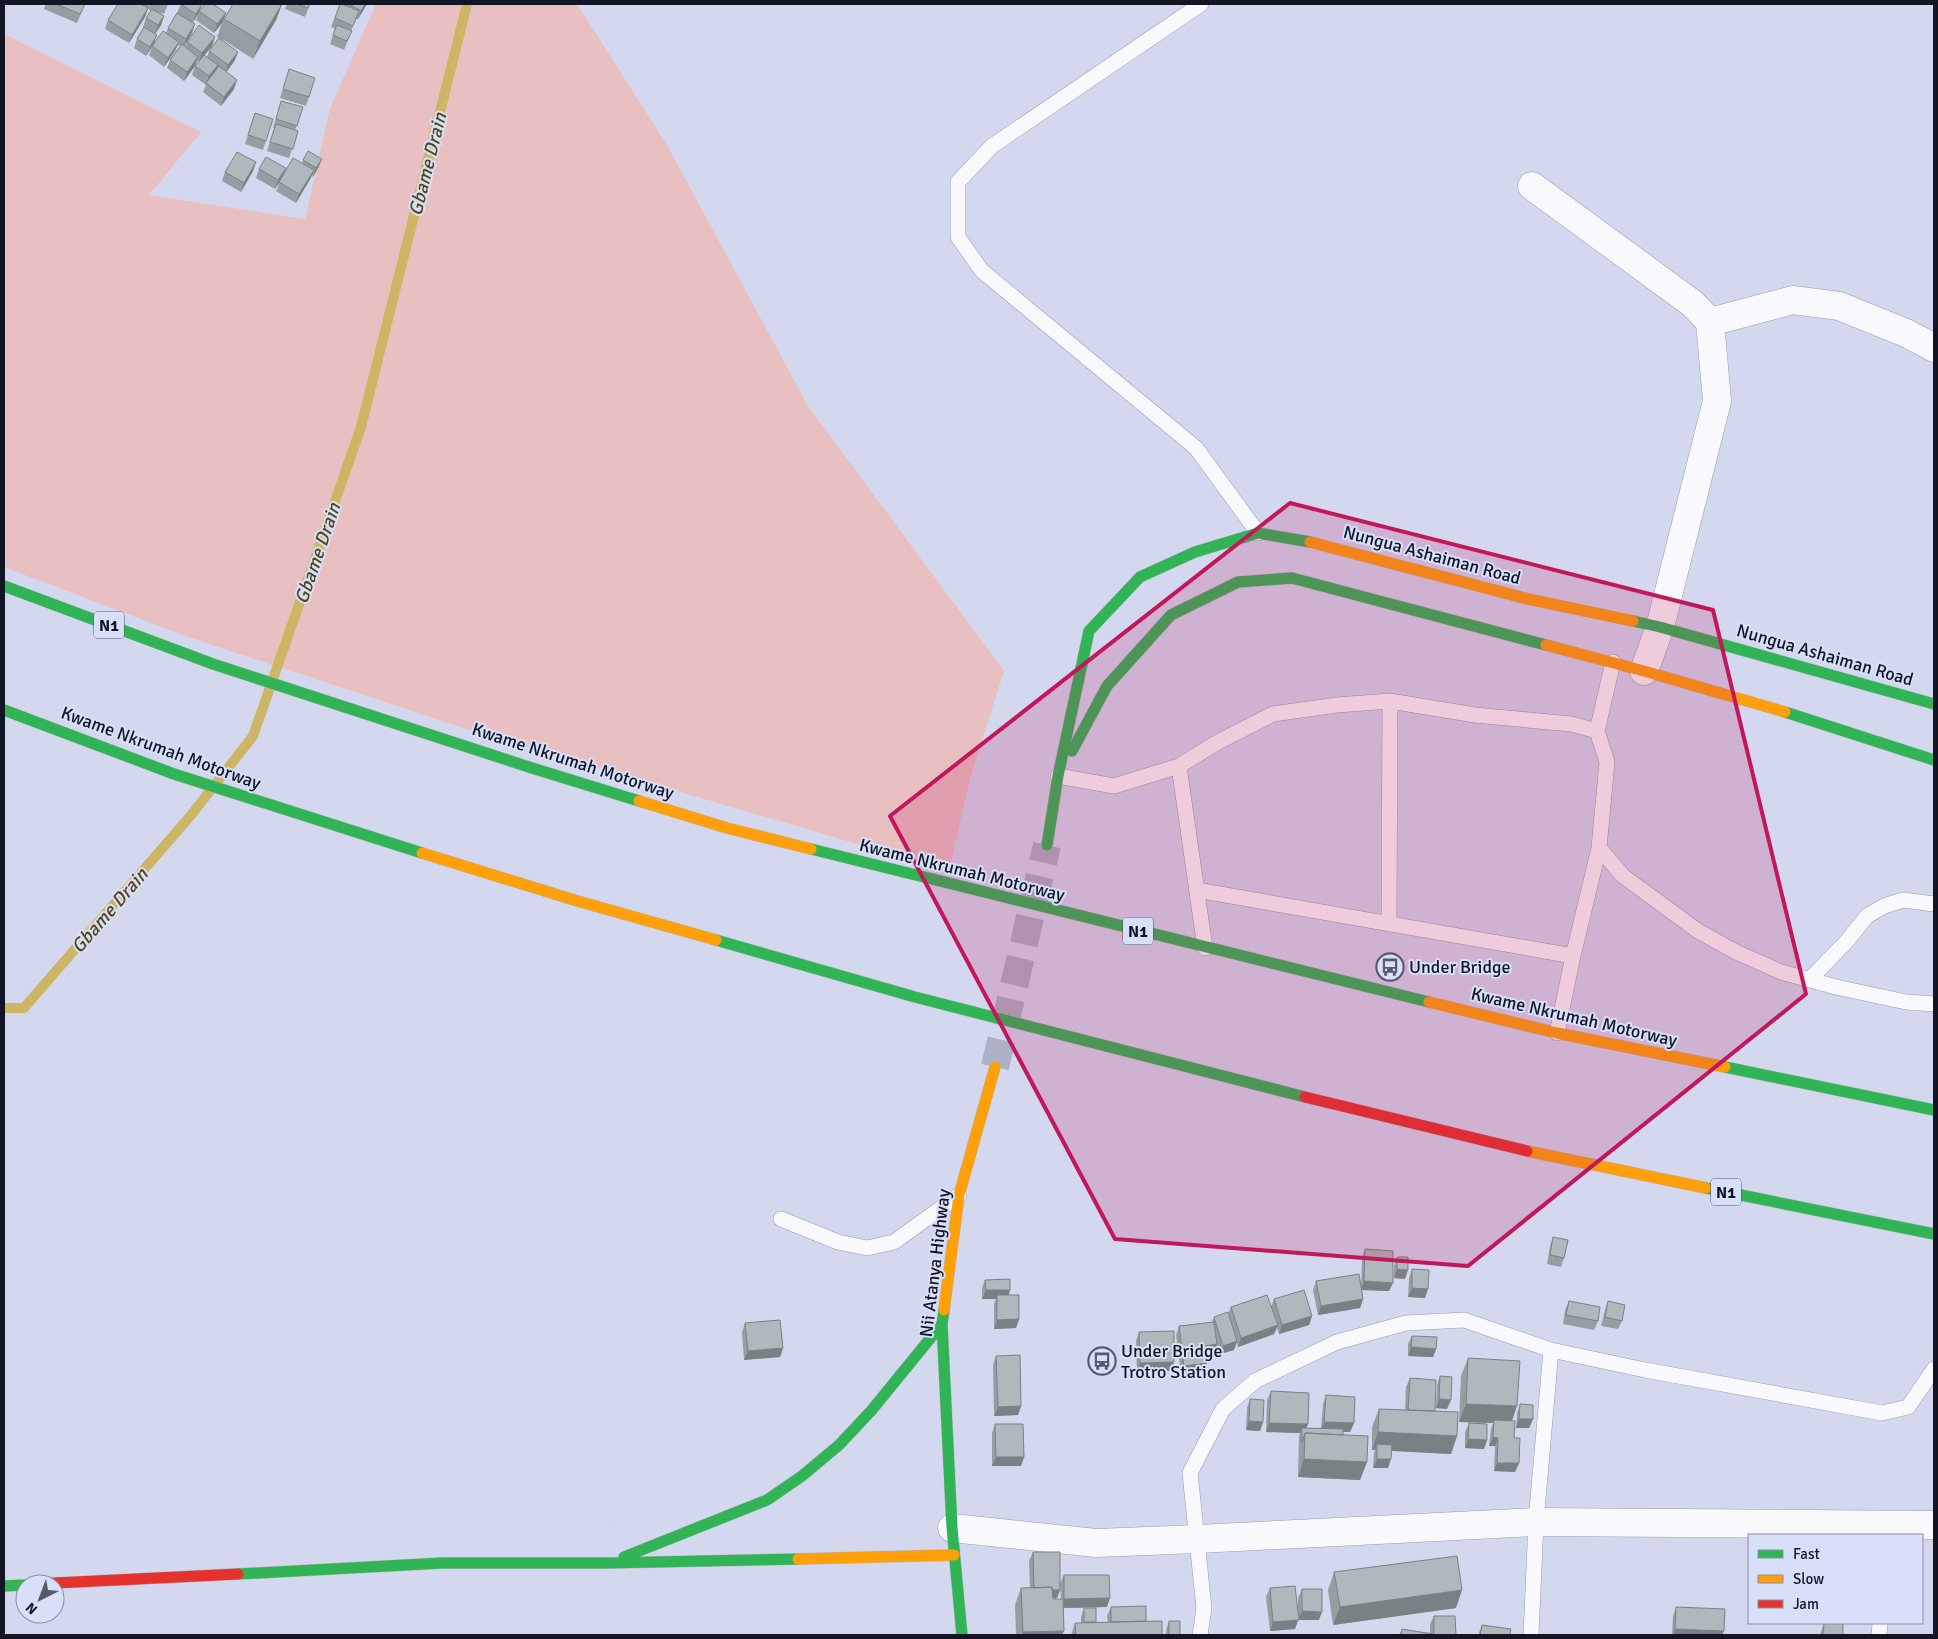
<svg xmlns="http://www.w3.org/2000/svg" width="1938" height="1639" font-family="Signika,sans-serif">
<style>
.green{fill:#e9c0c1}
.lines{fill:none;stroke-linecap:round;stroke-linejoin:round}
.stream{stroke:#ccb664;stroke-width:10}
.primary-tunnel{stroke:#acb1c6;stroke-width:28;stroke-dasharray:28 14;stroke-linecap:butt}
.lane-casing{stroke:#979bac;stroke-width:16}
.street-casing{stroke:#979bac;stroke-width:29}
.fast-casing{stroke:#b7b9c5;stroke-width:12}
.slow-casing{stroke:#b7b9c5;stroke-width:12}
.jam-casing{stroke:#b7b9c5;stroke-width:12}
.path{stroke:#d5d6dd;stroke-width:3;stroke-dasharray:1 4;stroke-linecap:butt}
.lane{stroke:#f8f9fd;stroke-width:15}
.street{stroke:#f8f9fd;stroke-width:28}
.fast{stroke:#30b455;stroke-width:11}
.slow{stroke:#ff9f0a;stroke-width:11}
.jam{stroke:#e5322d;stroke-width:11}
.wall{fill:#969ea3}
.shaded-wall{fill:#7a8184}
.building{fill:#aeb8bd;stroke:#7a8184}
.marked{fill:#c2185b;fill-opacity:0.2;stroke:#c2185b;stroke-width:4;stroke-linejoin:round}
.labels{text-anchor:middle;stroke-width:4;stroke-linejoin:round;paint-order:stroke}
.shield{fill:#d8dff9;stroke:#4d5264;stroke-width:1}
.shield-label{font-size:16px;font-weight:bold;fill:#121624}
.street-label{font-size:18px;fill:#121624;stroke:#d8dff9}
.poi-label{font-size:18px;fill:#121624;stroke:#d8dff9;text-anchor:start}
.water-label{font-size:19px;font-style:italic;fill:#544616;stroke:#d8dff9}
</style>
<rect width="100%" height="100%" fill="#d3d8ef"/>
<!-- green -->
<path class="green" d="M376,4H577L667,145L808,406L1004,671L970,779L949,871L463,728L185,636L4,567V34L201,132L149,195L305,219L330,108Z"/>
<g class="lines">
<!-- stream -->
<path class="stream" d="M4,1008H24L192,814L253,736L361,427L467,4"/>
<!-- primary-tunnel -->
<path class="primary-tunnel" d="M995,1067L1047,845"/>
<!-- lane casing -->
<g class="lane-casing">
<path id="lane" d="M1201,4L992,146L958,182V237L982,271L1196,448L1258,533
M1613,662L1597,731L1607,762L1599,848L1623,876L1698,931L1736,952L1781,972L1836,987L1906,1002L1934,1004
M1179,766L1205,948
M1058,776L1114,786L1179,766L1218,742L1273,714L1337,705L1390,701L1475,715L1571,724L1597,731
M1197,890L1573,956
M1389,924L1390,701
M1809,980L1847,941L1867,916L1884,906L1903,900L1934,904
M1557,1033L1573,956L1599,848
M781,1219L838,1242L867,1248L894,1242L959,1195
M1200,1635L1204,1608L1190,1473L1223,1409L1255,1381L1337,1342L1406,1323L1464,1320L1551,1350L1645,1370L1882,1413L1908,1407L1934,1369
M1531,1635L1536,1522L1551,1350
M1879,1635L1880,1623"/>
</g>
<!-- street casing -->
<g class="street-casing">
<path id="street" d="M1532,186L1693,304L1710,322L1717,401L1660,627L1644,671
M1710,322L1793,300L1839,306L1906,333L1934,348
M952,1528L1096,1543L1198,1539L1536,1522L1934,1525"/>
</g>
<!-- fast casing -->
<g class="fast-casing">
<path id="fast" d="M4,586L213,664L532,768L639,801
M1633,621L1660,627L1934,704
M4,710L174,774L422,853
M1785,712L1934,760
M1072,751L1107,686L1171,615L1238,582L1292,578L1546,645
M1047,845L1058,776L1089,631L1140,577L1195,552L1258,533L1310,542
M811,849L1429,1002
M716,940L915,997L1305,1097
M1725,1067L1934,1110
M1706,1188L1934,1234
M944,1310L942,1324L952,1528L962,1635
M624,1557L767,1500L802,1476L839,1445L871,1411L942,1324
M238,1574L442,1563H607L798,1559
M4,1586L25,1585"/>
</g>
<!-- slow casing -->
<g class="slow-casing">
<path id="slow" d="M1310,542L1528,599L1633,621
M1546,645L1644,671L1785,712
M639,801L727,828L811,849
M422,853L574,900L716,940
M1429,1002L1557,1033L1725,1067
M1527,1151L1706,1188
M944,1310L959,1195L995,1067
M798,1559L954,1555"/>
</g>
<!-- jam casing -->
<g class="jam-casing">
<path id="jam" d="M1305,1097L1527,1151
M35,1584L238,1574"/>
</g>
<!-- path -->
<path class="path" d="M549,1529L615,1524"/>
<!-- lane -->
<use href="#lane" class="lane"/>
<!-- street -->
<use href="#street" class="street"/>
<!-- fast -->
<use href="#fast" class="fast"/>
<!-- slow -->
<use href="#slow" class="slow"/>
<!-- jam -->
<use href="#jam" class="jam"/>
</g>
<!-- wall -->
<path class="wall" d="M46,4H85L77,23L44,9Z
M118,4H168L164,14L157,12L164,16L161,25L155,34L157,35L154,43L166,33L168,28L177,13L181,4L199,12L193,22L192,33L184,46L185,47L187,42L215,37L212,46L204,55L207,57L209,51L219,38L217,37L222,23L214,33L196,20L199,11L226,13L224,18L282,4L276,20L253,59L222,39L235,60L226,72L234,89L221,106L203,92L206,85L192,75L195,66L199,62L197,61L195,66L184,81L167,68L170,60L180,46L178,45L175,51L164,67L149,55L152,47L146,56L134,48L137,39L143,28V27L146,18L151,10L148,9L145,17L129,43L105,29L108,20Z
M287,4H310L305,17L285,9Z
M340,4L345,5V4H367L358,19H356L351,31L348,40L344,50L330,44L335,29L331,27Z
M289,69L309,97L306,106L280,98Z
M281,101L303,107L295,130L298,131L289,158L267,151L274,128H273Z
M255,113L266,141L263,150L245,144Z
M322,159L318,168L313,177L312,176L296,203L276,191L280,182L275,189L256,178L259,169L283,176L302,163L303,160Z
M256,162L253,171L241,192L222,181L225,172Z
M1553,1237L1564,1258L1561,1267L1547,1264L1550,1246Z
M1365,1249L1389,1291L1362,1290L1363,1299L1360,1308L1318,1315L1313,1290L1316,1281L1361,1288L1362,1258Z
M1397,1257L1405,1279L1394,1278V1266Z
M1412,1269L1425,1298L1408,1297L1409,1278Z
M985,1280L1010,1290L1009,1295L1019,1319L1016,1328L994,1329V1304L996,1299H982V1288Z
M1274,1299L1312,1316L1309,1325L1279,1334L1277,1327L1274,1334L1238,1347L1237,1343L1234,1350L1220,1354L1217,1345L1214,1353L1206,1354L1207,1363L1203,1372L1181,1374L1176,1335L1179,1326L1212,1322L1214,1317L1228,1314L1231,1307H1271Z
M1569,1301L1598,1321L1594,1330L1563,1324L1565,1310Z
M1608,1301L1622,1321L1618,1329L1601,1326L1605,1310Z
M745,1323L783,1348L780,1357L744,1360L742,1332Z
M1139,1332L1174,1362L1171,1371L1137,1372L1136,1341Z
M1412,1336L1436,1349L1433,1357L1408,1356V1344Z
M996,1356L1021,1406L1018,1415L994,1416L993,1365Z
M1468,1358L1512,1421L1519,1463L1515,1472L1494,1471L1495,1446H1489L1491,1429L1493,1423L1459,1422L1461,1376Z
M1440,1376L1447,1409L1436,1408L1437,1385Z
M1410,1378L1435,1411L1457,1436L1451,1454L1392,1451L1388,1468H1373L1374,1453L1375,1450H1372V1427L1379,1409L1405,1410L1406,1387Z
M1271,1391L1307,1428H1321L1323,1404L1326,1395L1354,1423L1350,1432H1343V1435L1367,1462L1360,1480L1298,1477L1299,1437L1300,1433L1266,1432L1267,1400Z
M1250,1399L1263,1422L1260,1431L1246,1430L1247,1408Z
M1520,1404L1533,1419L1529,1428H1516L1517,1413Z
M1469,1423L1487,1440L1484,1449L1465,1448V1432Z
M995,1424L1024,1457L1021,1466H992V1433Z
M1033,1552L1060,1590L1057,1598L1053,1599H1061L1060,1584L1064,1575L1107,1607L1063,1608L1062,1635H1016L1015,1605L1021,1588H1030L1029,1561Z
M1334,1572L1456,1608L1333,1625L1328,1590Z
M1270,1588L1298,1616V1598L1302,1589L1319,1620H1298L1295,1629L1270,1631L1266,1597Z
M1111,1607L1146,1621L1162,1635H1071L1075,1623H1081V1617L1084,1608L1096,1623L1108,1622L1107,1616Z
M1676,1607L1722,1635H1672L1673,1616Z
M1434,1616L1456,1635H1399L1402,1629L1430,1633V1624Z
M1169,1621L1180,1635H1166V1630Z
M1824,1623L1843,1635H1820Z
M1482,1625L1510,1635H1478Z"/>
<!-- shaded-wall -->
<path class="shaded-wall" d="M202,4L199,12L193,23L196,14Z
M282,4L276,20L253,59L260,41Z
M365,4H367L358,19L361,11Z
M148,8L145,17L129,43L132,35Z
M226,13L222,23L214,33L217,24Z
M164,16L161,25L155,34L158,25Z
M195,24L192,33L183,48L186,39Z
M157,35L154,43L146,56L150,47Z
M215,37L212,46L199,62L202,53Z
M179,42L175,51L164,67L168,58Z
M238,52L235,60L225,74L228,65Z
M198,57L195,66L184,81L187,72Z
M218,65L215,74L206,85L209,76Z
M237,80L234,89L221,106L224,97Z
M322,159L318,168L313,177L316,168Z
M256,162L253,171L241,192L244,183Z
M286,168L283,177L275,189L278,180Z
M314,170L310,179L296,203L299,194Z
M1397,1269L1408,1270L1405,1279L1394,1278Z
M1364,1281L1393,1283L1389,1291L1361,1290Z
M1412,1288L1428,1289L1425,1298L1408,1297Z
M986,1290H1010L1007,1299L997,1295L996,1299H982Z
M1363,1299L1360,1308L1318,1315L1321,1306Z
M1312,1316L1309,1325L1279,1334L1282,1325Z
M1019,1319L1016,1328L994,1329L997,1320Z
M1278,1325L1274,1334L1238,1347L1241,1338Z
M1237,1341L1234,1350L1220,1354L1223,1346Z
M1217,1344L1214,1353L1201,1355L1205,1346Z
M1411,1347L1436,1349L1433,1357L1408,1356Z
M783,1348L780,1357L744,1360L748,1351Z
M1174,1362L1171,1371L1137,1372L1140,1363Z
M1207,1363L1203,1372L1181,1374L1184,1366Z
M1439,1399L1451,1400L1447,1409L1436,1408Z
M1466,1404L1517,1406L1511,1424L1494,1420L1493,1423L1459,1422Z
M1021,1406L1018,1415L994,1416L998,1407Z
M1519,1419H1533L1529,1428H1516Z
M1249,1421L1263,1422L1260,1431L1246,1430Z
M1324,1422L1354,1423L1350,1432L1321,1431Z
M1269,1423L1308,1424L1305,1433L1302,1428L1300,1433L1266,1432Z
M1378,1432L1457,1436L1451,1454L1377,1450V1444L1375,1450H1372Z
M1493,1437L1498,1438L1495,1446H1489Z
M1468,1439L1487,1440L1484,1449L1465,1448Z
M996,1457H1024L1021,1466H992Z
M1304,1459L1367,1462L1360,1480L1298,1477Z
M1377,1459H1391L1388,1468H1373Z
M1497,1463H1519L1515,1472L1494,1471Z
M1034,1590H1060L1057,1598L1031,1599Z
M1462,1590L1456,1608L1333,1625L1340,1607Z
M1110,1598L1107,1607L1061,1608L1064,1599Z
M1302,1611L1322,1612L1319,1620H1298L1295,1629L1270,1631L1273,1622L1298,1620Z
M1675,1629L1724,1631L1722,1635H1673Z
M1064,1631L1062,1635H1022L1023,1632Z"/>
<!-- building -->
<path class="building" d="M56,4H85L80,14Z
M118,4H141L148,8L132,35L108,20Z
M180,4H202L196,14Z
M205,4H213L226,13L217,24L199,11Z
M233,4H282L260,41L224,19Z
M297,4H310L308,8Z
M340,4H342L359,11L353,26L335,18Z
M349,4H365L361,11Z
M152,9L164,16L158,25L146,18Z
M177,13L195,24L186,39L168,28Z
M199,25L215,37L202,53L187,42Z
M337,25L352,31L347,41L333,35Z
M144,27L157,35L150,47L137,39Z
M163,31L179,42L168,58L152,46Z
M219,38L238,52L228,65L209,51Z
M182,44L198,57L187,72L170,60Z
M204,55L218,65L209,76L195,66Z
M219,66L237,80L224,97L206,83Z
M289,69L315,78L309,97L283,89Z
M281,101L303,107L297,126L276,119Z
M255,113L273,119L266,141L248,135Z
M276,124L298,131L293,149L270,142Z
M308,151L322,159L316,168L303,160Z
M237,152L256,162L244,183L225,172Z
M266,157L286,168L278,180L259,169Z
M293,158L314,170L299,194L279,182Z
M1553,1237L1568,1240L1564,1258L1550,1255Z
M1365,1249L1393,1251V1283L1364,1281Z
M1397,1257H1408V1270L1397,1269Z
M1412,1269L1429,1270L1428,1289L1412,1288Z
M1359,1274L1363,1299L1321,1306L1316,1281Z
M1010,1279V1290H986L985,1280Z
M1304,1290L1312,1316L1282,1325L1274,1299Z
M997,1295H1019V1319L997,1320Z
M1267,1295L1278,1325L1241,1338L1231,1307Z
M1569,1301L1600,1307L1598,1321L1566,1315Z
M1608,1301L1625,1305L1622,1321L1605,1317Z
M1228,1312L1237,1341L1223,1346L1214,1317Z
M780,1320L783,1348L748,1351L745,1323Z
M1214,1322L1217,1344L1205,1346L1207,1363L1184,1366L1179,1326Z
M1174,1331V1362L1140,1363L1139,1332Z
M1412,1336L1437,1337L1436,1349L1411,1347Z
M1020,1355L1021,1406L998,1407L996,1356Z
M1468,1358L1520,1361L1517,1406L1466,1404Z
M1440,1376L1452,1377L1451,1400L1439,1399Z
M1410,1378L1436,1380L1435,1411L1408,1410Z
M1271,1391L1309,1393L1308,1424L1269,1423Z
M1326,1395L1355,1397L1354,1423L1324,1422Z
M1250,1399L1264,1400L1263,1422L1249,1421Z
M1520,1404L1533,1405V1419H1519Z
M1379,1409L1458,1412L1457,1436L1378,1432Z
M1494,1420L1515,1421L1514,1438H1520L1519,1463H1497L1498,1438L1493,1437Z
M1469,1423L1487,1424V1440L1468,1439Z
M995,1424H1023L1024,1457H996Z
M1302,1428L1343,1429V1435L1305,1433L1302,1442Z
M1305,1433L1368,1436L1367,1462L1304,1459Z
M1377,1444L1392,1445L1391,1459H1377Z
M1033,1552H1060V1590H1052V1587L1034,1588Z
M1457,1556L1462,1590L1340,1607L1334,1572Z
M1064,1575H1109L1110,1598L1064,1599Z
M1295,1586L1299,1620L1273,1622L1270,1588Z
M1052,1587L1053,1599H1063L1064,1631L1023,1632L1021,1588Z
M1302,1589H1322V1612L1302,1611Z
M1146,1606V1621L1111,1622V1607Z
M1676,1607L1725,1609L1724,1631L1675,1629Z
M1084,1608H1096V1622H1084Z
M1434,1616H1455L1456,1635H1434Z
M1162,1621V1635H1076L1075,1623Z
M1169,1621H1180V1635H1169Z
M1824,1623L1843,1624V1635H1823Z
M1482,1625L1511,1629L1510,1635H1480Z
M1402,1629L1432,1634V1635H1401Z"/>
<!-- marked area -->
<path class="marked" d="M1290,503L1713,610L1806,994L1468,1266L1115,1239L890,816Z"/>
<!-- icons -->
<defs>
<g id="bus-ring" transform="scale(1.4375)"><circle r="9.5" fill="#d8dff9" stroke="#565a6b" stroke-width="1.5"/><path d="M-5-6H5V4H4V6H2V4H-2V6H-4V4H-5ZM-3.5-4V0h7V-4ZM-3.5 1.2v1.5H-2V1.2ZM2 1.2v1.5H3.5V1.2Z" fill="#565a6b"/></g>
</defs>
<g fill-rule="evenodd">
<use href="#bus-ring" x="1390" y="967"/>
<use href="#bus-ring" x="1102" y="1361"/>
</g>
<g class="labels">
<!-- shield labels -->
<g class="shield">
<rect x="94" y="611.5" width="30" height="27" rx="4"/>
<rect x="1123" y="917.5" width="30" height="27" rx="4"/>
<rect x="1711" y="1178.5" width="30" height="27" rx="4"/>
</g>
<g class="shield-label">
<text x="109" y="631">N1</text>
<text x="1138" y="937">N1</text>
<text x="1726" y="1198">N1</text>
</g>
<!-- street labels -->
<g class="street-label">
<text transform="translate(1432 555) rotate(15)" y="6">Nungua Ashaiman Road</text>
<text transform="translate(1825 655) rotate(16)" y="6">Nungua Ashaiman Road</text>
<text transform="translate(161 748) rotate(20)" y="6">Kwame Nkrumah Motorway</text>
<text transform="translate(573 761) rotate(18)" y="6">Kwame Nkrumah Motorway</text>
<text transform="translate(962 870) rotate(14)" y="6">Kwame Nkrumah Motorway</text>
<text transform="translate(1574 1017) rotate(13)" y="6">Kwame Nkrumah Motorway</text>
<text transform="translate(935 1263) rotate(-83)" y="6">Nii Atanya Highway</text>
</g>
<!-- poi labels -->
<g class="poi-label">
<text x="1409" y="973">Under Bridge</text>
<text x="1121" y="1357">Under Bridge<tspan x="1121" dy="21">Trotro Station</tspan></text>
</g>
<!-- water labels -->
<g class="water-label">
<text transform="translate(427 164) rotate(-76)" y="7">Gbame Drain</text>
<text transform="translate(317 553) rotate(-71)" y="7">Gbame Drain</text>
<text transform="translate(109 910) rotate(-49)" y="7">Gbame Drain</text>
</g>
</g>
<!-- border -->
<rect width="1938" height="1639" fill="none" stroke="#121624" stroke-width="10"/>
<!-- legend -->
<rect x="1748" y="1534" width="175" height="90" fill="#d8dff9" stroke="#898fa4"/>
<rect x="1758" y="1550" width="25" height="8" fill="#30b455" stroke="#898fa4"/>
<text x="1793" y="1559" font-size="15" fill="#121624">Fast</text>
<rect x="1758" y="1575" width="25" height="8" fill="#ff9f0a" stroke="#898fa4"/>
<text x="1793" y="1584" font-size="15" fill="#121624">Slow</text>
<rect x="1758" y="1600" width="25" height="8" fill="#e5322d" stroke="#898fa4"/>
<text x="1793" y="1609" font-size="15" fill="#121624">Jam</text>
<!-- north arrow -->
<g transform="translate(40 1599) rotate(222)"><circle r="24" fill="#d8dff9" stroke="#898fa4"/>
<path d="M0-4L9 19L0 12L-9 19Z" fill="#565a6b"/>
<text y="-8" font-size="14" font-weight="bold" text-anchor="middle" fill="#121624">N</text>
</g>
</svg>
